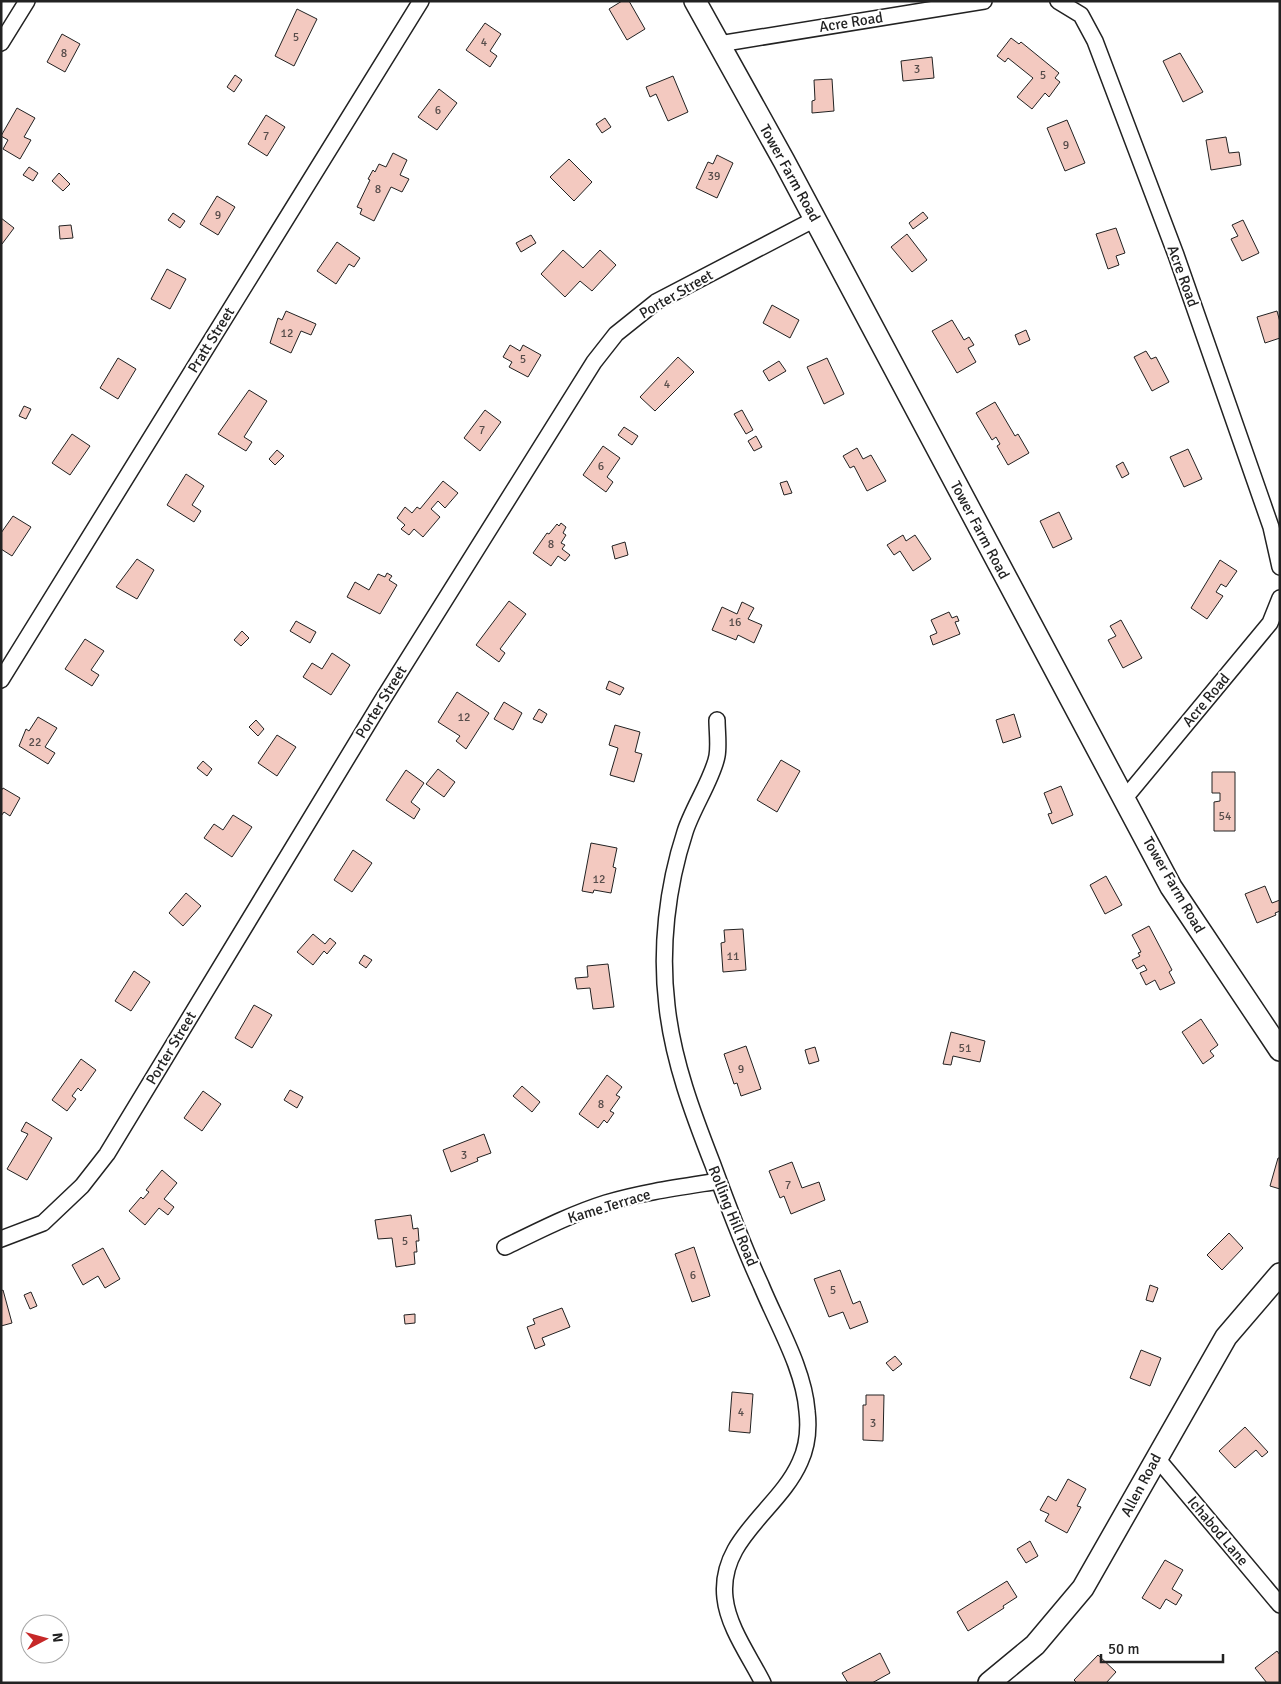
<svg xmlns="http://www.w3.org/2000/svg" width="1281" height="1684" font-family="Signika,sans-serif">
<style>
.building{fill:#f3c9c0;stroke:#222}
.lines{fill:none;stroke-linecap:round;stroke-linejoin:round}
.street-casing{stroke:#222;stroke-width:18}
.secondary-casing{stroke:#222;stroke-width:24}
.street{stroke:#fff;stroke-width:15}
.secondary{stroke:#fff;stroke-width:21}
.labels{text-anchor:middle;stroke-width:4;stroke-linejoin:round;paint-order:stroke}
.number-label{font-size:12px;fill:#564c4a}
.street-label{font-size:15px;fill:#222;stroke:#fff}
</style>
<rect width="100%" height="100%" fill="#fff"/>
<!-- building -->
<path class="building" d="M622,1H629L645,29L627,40L609,9Z
M297,9L317,19L294,66L275,56Z
M485,23L501,34L490,51L497,56L490,67L466,50Z
M62,34L80,44L65,72L47,62Z
M1011,38L1019,44L1021,42L1059,73L1055,78L1060,82L1049,97L1045,93L1032,109L1017,97L1033,78L1008,58L1005,62L997,56Z
M1180,53L1203,92L1183,102L1163,61Z
M932,57L934,78L903,81L901,61Z
M235,75L242,80L234,92L227,87Z
M673,76L688,112L668,121L656,94L650,97L646,87Z
M832,79L834,111L812,113V101L815,100L814,80Z
M439,89L457,103L437,130L418,117Z
M17,108L35,118L24,137L31,140L20,159L3,149L8,140L1,136Z
M266,115L285,127L267,156L248,144Z
M605,118L611,127L602,133L596,124Z
M1067,120L1085,163L1065,171L1047,128Z
M1226,137L1229,153L1239,152L1241,165L1211,170L1206,140Z
M393,153L407,160L400,175L409,179L402,192L391,187L374,221L360,214L362,209L357,207L370,180L368,179L373,170L375,172L379,164L386,167Z
M717,155L733,163L717,198L696,188L708,162L713,164Z
M569,159L592,182L574,201L550,177Z
M29,167L38,173L33,181L23,175Z
M59,173L70,184L63,191L52,181Z
M217,196L235,207L218,235L200,224Z
M923,212L928,218L913,229L909,223Z
M173,213L185,221L180,228L168,220Z
M1,218L14,228L2,244H1Z
M1243,220L1259,253L1242,261L1231,239L1238,236L1232,225Z
M71,225L73,238L60,239L59,226Z
M1116,228L1125,253L1116,256L1119,265L1108,269L1096,234Z
M907,234L927,260L912,272L891,247Z
M531,235L536,243L521,252L516,243Z
M337,242L360,258L354,267L349,264L336,284L317,271Z
M563,250L583,268L600,250L616,265L592,291L580,281L565,297L541,274Z
M167,269L186,279L170,309L151,299Z
M772,305L799,320L790,338L763,323Z
M286,311L316,324L311,335L301,331L291,353L270,343L278,318L282,320Z
M1277,311L1280,322V338L1265,343L1257,317Z
M952,320L964,340L969,337L974,345L968,348L976,362L957,373L932,331Z
M1026,330L1030,340L1019,345L1015,335Z
M510,345L520,351L523,345L541,355L528,377L509,367L512,362L503,357Z
M1146,351L1151,359L1156,357L1169,382L1152,391L1134,357Z
M678,357L694,372L655,411L640,397Z
M118,358L136,369L118,399L100,388Z
M827,358L844,394L824,404L807,367Z
M779,361L786,371L769,381L763,371Z
M249,390L267,401L244,437L252,442L246,451L218,434Z
M995,402L1015,436L1018,434L1029,453L1008,465L997,446L1000,444L996,437L992,440L976,413Z
M24,406L31,409L26,419L19,416Z
M485,410L501,422L480,451L464,438Z
M742,410L753,430L746,434L734,414Z
M624,427L638,436L632,445L618,435Z
M72,434L90,446L70,475L52,463Z
M756,436L762,447L754,451L748,441Z
M603,446L620,458L607,477L613,482L606,492L583,475Z
M857,448L863,459L871,455L886,481L867,491L854,466L850,468L843,456Z
M1188,449L1202,479L1184,487L1170,457Z
M277,450L284,456L275,465L269,459Z
M1123,462L1129,474L1122,478L1116,466Z
M186,474L204,486L192,505L201,511L194,522L167,505Z
M443,481L458,493L445,508L438,501L431,509L440,517L423,537L414,529L409,535L401,529L405,525L397,518L405,507L412,513L417,507L420,509Z
M787,481L792,493L784,495L780,483Z
M1059,512L1072,539L1053,548L1040,521Z
M13,516L31,527L12,556L1,549V533Z
M561,523L566,527L563,533L566,535L561,543L565,545L562,549L570,555L565,561L558,556L551,566L533,553L547,533L549,534L557,524L559,526Z
M903,535L906,541L915,535L931,559L913,571L900,551L894,555L887,545Z
M625,542L628,555L615,559L612,546Z
M137,559L154,570L137,599L116,587Z
M1220,560L1237,571L1226,587L1221,584L1216,592L1223,596L1207,619L1191,608Z
M387,573L392,576L389,580L397,585L380,614L347,597L355,582L369,590L378,574L385,577Z
M509,601L526,614L500,649L505,653L499,662L476,645Z
M742,602L754,608L748,619L762,625L754,643L738,635L736,640L712,630L722,607L737,614Z
M949,612L952,618L957,616L959,621L955,622L960,634L933,645L930,636L937,633L931,620Z
M1121,620L1142,658L1123,668L1108,640L1116,636L1110,626Z
M296,621L316,632L310,643L290,631Z
M242,631L249,638L241,646L234,640Z
M85,639L104,651L91,670L99,675L92,686L65,669Z
M332,653L350,665L331,695L303,677L312,663L322,669Z
M609,681L624,688L620,695L606,689Z
M457,692L489,713L466,749L456,741L460,736L438,722Z
M504,702L522,713L513,730L494,719Z
M539,709L547,714L542,723L533,719Z
M1014,714L1021,737L1003,743L996,720Z
M38,717L57,728L45,747L55,753L48,764L19,746L26,729L29,731Z
M256,720L264,729L258,736L249,727Z
M615,725L640,732L635,752L642,754L634,782L610,775L618,748L609,745Z
M277,735L296,747L277,776L258,763Z
M781,760L800,771L777,812L757,800Z
M203,761L212,769L207,776L197,768Z
M438,769L455,782L444,797L426,784Z
M406,770L424,783L411,802L420,809L414,819L386,800Z
M1212,772H1235V831H1214V802L1220,801V793H1212Z
M1061,786L1073,815L1052,824L1048,814L1052,813L1044,793Z
M3,788L20,798L10,816L4,812L1,816V791Z
M233,815L252,827L232,857L204,838L214,824L223,830Z
M591,843L617,848L613,867L616,868L611,893L594,890L593,893L582,891Z
M353,850L372,863L352,892L334,880Z
M1106,876L1122,905L1105,914L1090,885Z
M1265,886L1272,903L1280,900V911L1275,913L1276,915L1257,923L1245,894Z
M186,893L201,906L183,926L169,913Z
M1149,926L1172,970L1169,972L1175,983L1160,990L1155,980L1146,985L1140,973L1147,970L1144,965L1137,969L1132,960L1140,956L1138,953L1141,952L1132,935Z
M743,929L746,970L723,972L721,943L725,942L724,930Z
M313,934L325,944L330,938L336,943L327,954L324,951L313,965L297,952Z
M364,955L372,960L366,968L359,963Z
M608,964L614,1007L593,1009L590,988L577,989L575,978L588,977L587,966Z
M134,971L150,982L131,1011L115,1001Z
M254,1005L272,1015L252,1048L235,1038Z
M1201,1019L1218,1045L1210,1051L1214,1056L1203,1064L1182,1032Z
M951,1032L985,1041L980,1062L953,1056L951,1065L943,1064Z
M746,1046L761,1089L741,1096L737,1083L734,1084L724,1054Z
M815,1047L819,1061L809,1064L805,1050Z
M81,1059L96,1070L81,1091L78,1088L72,1096L76,1099L67,1111L52,1100Z
M607,1075L622,1087L616,1095L620,1097L610,1111L614,1113L607,1123L604,1120L598,1128L579,1114Z
M522,1086L540,1102L532,1112L513,1096Z
M290,1090L303,1097L297,1108L284,1100Z
M203,1091L221,1104L202,1131L184,1118Z
M26,1122L52,1138L27,1180L7,1169L28,1134L21,1131Z
M484,1134L491,1153L477,1158L478,1161L451,1172L443,1150Z
M1278,1158H1280V1189L1270,1186Z
M792,1162L802,1188L819,1182L825,1200L791,1214L784,1196L780,1198L769,1171Z
M162,1170L177,1183L164,1199L174,1207L168,1215L159,1208L145,1225L129,1211L141,1197L143,1199L149,1192L146,1190Z
M411,1215L413,1229L418,1228L419,1241H416L417,1252H414L415,1264L396,1267L392,1238L378,1239L375,1220Z
M1229,1233L1243,1248L1222,1270L1207,1255Z
M694,1247L710,1296L692,1302L675,1254Z
M103,1248L120,1279L105,1288L98,1276L83,1285L72,1265Z
M840,1270L853,1304L860,1301L868,1322L850,1329L843,1312L829,1317L814,1279Z
M1150,1285L1158,1288L1153,1302L1146,1300Z
M3,1290L12,1323L1,1326V1291Z
M31,1292L37,1306L30,1309L24,1295Z
M562,1308L570,1327L542,1338L545,1345L535,1349L527,1327L535,1324L533,1319Z
M415,1314V1323L405,1324L404,1315Z
M1141,1350L1161,1358L1150,1386L1130,1378Z
M895,1356L902,1364L893,1371L886,1363Z
M732,1392L753,1394L750,1433L729,1431Z
M866,1395H884L883,1441L863,1440V1405H866Z
M1245,1427L1268,1452L1262,1457L1256,1450L1235,1468L1219,1451Z
M1068,1479L1086,1489L1077,1506L1081,1507L1067,1533L1045,1521L1049,1514L1040,1510L1048,1496L1056,1501Z
M1030,1541L1038,1556L1026,1563L1017,1549Z
M1165,1560L1183,1570L1172,1589L1182,1595L1176,1605L1166,1599L1160,1609L1142,1598Z
M1007,1581L1017,1597L1003,1606L1004,1608L968,1631L957,1612Z
M1277,1651L1280,1655V1683H1267L1255,1668Z
M880,1653L890,1673L872,1683H848L842,1673Z
M1098,1655L1116,1672L1106,1683H1077L1074,1680Z"/>
<g class="lines">
<!-- street casing -->
<g class="street-casing">
<path id="street" d="M1058,1L1081,15L1095,41L1176,255L1271,527L1280,567
M1,43L27,1
M719,44L984,1
M1,680L421,1
M717,720C717,731 719,745 717,756C713,778 692,809 685,832C667,887 660,949 667,1006C673,1061 693,1114 713,1165C728,1206 743,1246 761,1285C777,1324 804,1369 807,1411C809,1428 807,1447 800,1462C779,1510 718,1539 725,1598C728,1627 750,1657 763,1683
M1125,798L1270,623L1280,598
M1,1239L43,1223L82,1186L107,1154L383,699L594,362L616,334L656,302L815,219
M505,1247C538,1231 571,1214 606,1203C643,1192 681,1187 719,1181
M1156,1457L1280,1605"/>
</g>
<!-- secondary casing -->
<g class="secondary-casing">
<path id="secondary" d="M695,1L784,161L1171,887L1280,1050
M989,1683L1035,1645L1083,1588L1226,1337L1280,1274"/>
</g>
<!-- street -->
<use href="#street" class="street"/>
<!-- secondary -->
<use href="#secondary" class="secondary"/>
</g>
<g class="labels">
<!-- number labels -->
<g class="number-label">
<text x="296" y="41">5</text>
<text x="484" y="46">4</text>
<text x="64" y="57">8</text>
<text x="917" y="73">3</text>
<text x="1043" y="79">5</text>
<text x="438" y="114">6</text>
<text x="266" y="140">7</text>
<text x="1066" y="149">9</text>
<text x="714" y="180">39</text>
<text x="378" y="193">8</text>
<text x="218" y="219">9</text>
<text x="287" y="337">12</text>
<text x="523" y="363">5</text>
<text x="667" y="388">4</text>
<text x="482" y="434">7</text>
<text x="601" y="470">6</text>
<text x="551" y="548">8</text>
<text x="735" y="626">16</text>
<text x="464" y="721">12</text>
<text x="35" y="746">22</text>
<text x="1225" y="820">54</text>
<text x="599" y="883">12</text>
<text x="733" y="960">11</text>
<text x="965" y="1052">51</text>
<text x="741" y="1073">9</text>
<text x="601" y="1108">8</text>
<text x="464" y="1159">3</text>
<text x="788" y="1189">7</text>
<text x="405" y="1245">5</text>
<text x="693" y="1279">6</text>
<text x="833" y="1294">5</text>
<text x="741" y="1416">4</text>
<text x="873" y="1427">3</text>
</g>
<!-- street labels -->
<g class="street-label">
<text transform="translate(851 22) rotate(-9)" y="5">Acre Road</text>
<text transform="translate(790 173) rotate(61)" y="5">Tower Farm Road</text>
<text transform="translate(1183 276) rotate(70)" y="5">Acre Road</text>
<text transform="translate(676 294) rotate(-30)" y="5">Porter Street</text>
<text transform="translate(211 340) rotate(-58)" y="5">Pratt Street</text>
<text transform="translate(980 530) rotate(62)" y="5">Tower Farm Road</text>
<text transform="translate(1206 700) rotate(-50)" y="5">Acre Road</text>
<text transform="translate(381 702) rotate(-58)" y="5">Porter Street</text>
<text transform="translate(1174 885) rotate(60)" y="5">Tower Farm Road</text>
<text transform="translate(171 1048) rotate(-59)" y="5">Porter Street</text>
<text transform="translate(609 1206) rotate(-17)" y="5">Kame Terrace</text>
<text transform="translate(733 1216) rotate(68)" y="5">Rolling Hill Road</text>
<text transform="translate(1141 1485) rotate(-62)" y="5">Allen Road</text>
<text transform="translate(1218 1531) rotate(50)" y="5">Ichabod Lane</text>
</g>
</g>
<!-- border -->
<rect width="1281" height="1684" fill="none" stroke="#222222" stroke-width="5"/>
<!-- north arrow -->
<g transform="translate(45 1639) rotate(84)"><circle r="24" fill="#ffffff" stroke="#a7a7a7"/>
<path d="M0-4L9 19L0 12L-9 19Z" fill="#c62828"/>
<text y="-8" font-size="14" font-weight="bold" text-anchor="middle" fill="#222222">N</text>
</g>
<!-- scale -->
<path d="M1101 1654v8h122v-8" fill="none" stroke="#222222" stroke-width="2.5"/>
<text x="1108" y="1654" font-size="15" fill="#222222" stroke="#ffffff" stroke-width="4" paint-order="stroke">50 m</text>
</svg>
